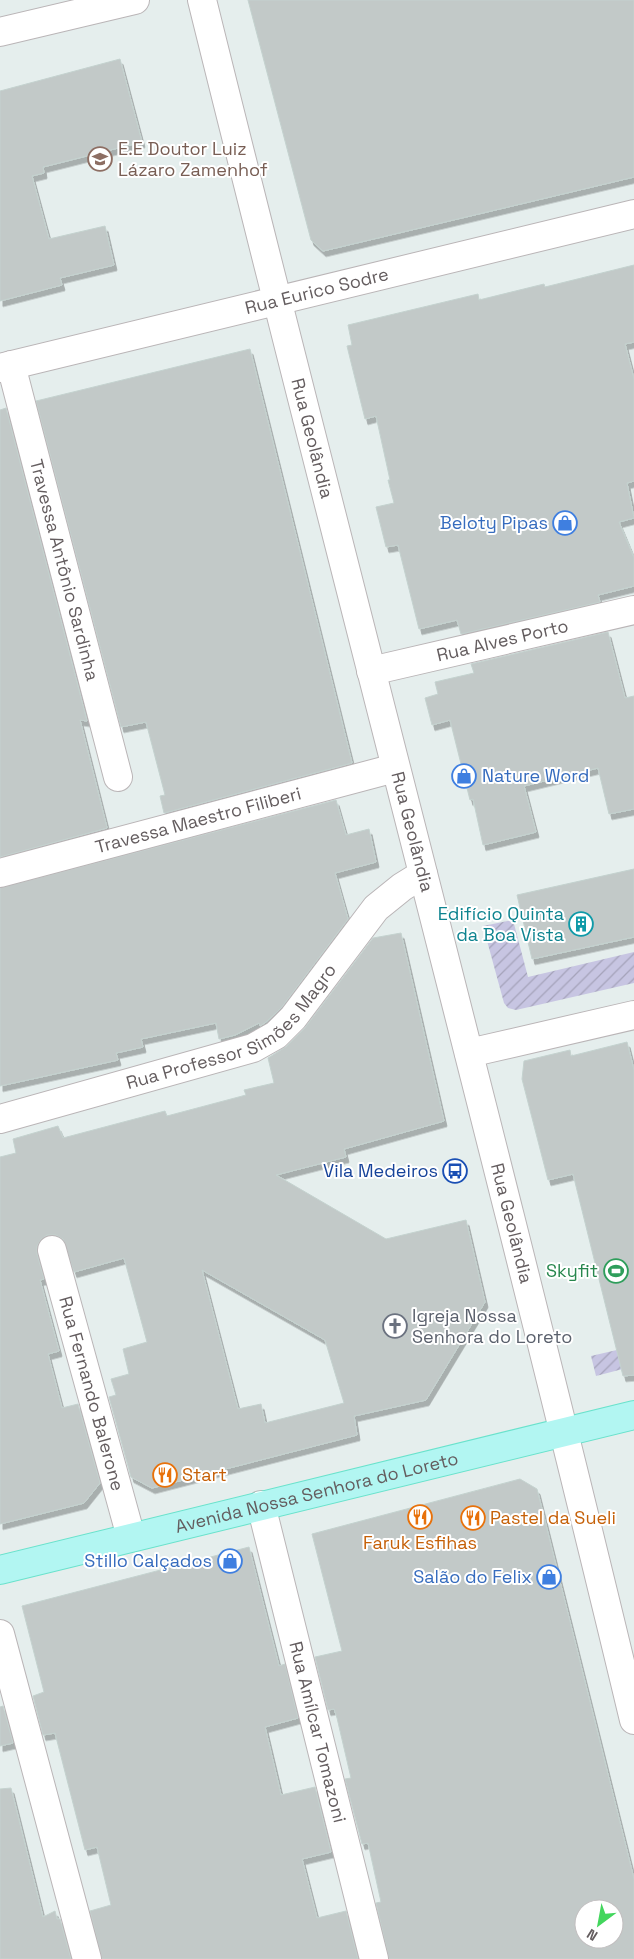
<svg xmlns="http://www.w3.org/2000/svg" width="634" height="1959" font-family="'Space Grotesk',sans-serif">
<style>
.garden{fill:url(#garden-furrows)}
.building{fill:#c2c9c8;stroke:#c4d2cf;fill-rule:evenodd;filter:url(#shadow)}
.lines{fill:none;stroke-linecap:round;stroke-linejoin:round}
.minor-casing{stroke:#bab5b7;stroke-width:30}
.major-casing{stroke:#6ae2cc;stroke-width:30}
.minor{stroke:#fff;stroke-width:28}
.major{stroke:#b2f6f2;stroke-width:28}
.labels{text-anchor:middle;stroke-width:4;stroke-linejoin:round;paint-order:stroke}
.education-label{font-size:18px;fill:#785e54;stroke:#fff;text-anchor:start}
.street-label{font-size:18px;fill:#645d5f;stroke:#fff}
.shop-label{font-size:18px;fill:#366cbe;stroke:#fff;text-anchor:end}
.culture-label{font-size:18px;fill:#0d838f;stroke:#fff;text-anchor:end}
.transit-label{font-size:18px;fill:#164399;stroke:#fff;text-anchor:end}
.leisure-label{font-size:18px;fill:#27864d;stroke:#fff;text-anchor:end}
.worship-label{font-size:18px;fill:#5b616d;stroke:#fff;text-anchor:start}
.food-label{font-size:18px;fill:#c56008;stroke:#fff;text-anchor:start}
</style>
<defs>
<pattern id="garden-furrows" width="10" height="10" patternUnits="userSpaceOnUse" patternTransform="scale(1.25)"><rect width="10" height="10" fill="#c7c5e2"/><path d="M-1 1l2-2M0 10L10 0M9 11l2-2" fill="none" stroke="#a5a3ba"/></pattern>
<filter id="shadow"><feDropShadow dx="3" dy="5.5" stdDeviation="0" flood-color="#0004"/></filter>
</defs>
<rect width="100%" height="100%" fill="#e5eeed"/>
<!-- garden -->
<path class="garden" d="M513,920L528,977L634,952V983L516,1010L508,1008L504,1003L483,926Z
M634,1346V1366L596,1376L591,1356Z"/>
<!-- building -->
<path class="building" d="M248,0H634V177L323,251L311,240Z
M120,59L142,142L43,167L44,173L32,176L49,239L105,226L114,265L60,278L62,285L0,301V91Z
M634,265V342L625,344L634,379V481L627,483L634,518L619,522L634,558V586L598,595L600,602L461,634L457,620L419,629L398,545L386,547L376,507L394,503L388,480H390L376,416L365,419L347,346L352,345L348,325L478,294L479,300L544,284L545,287Z
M250,349L352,763L164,813L160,796L165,795L146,722L121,727L36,401Z
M6,408L87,721L80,720L107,828L0,857V410Z
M608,632L625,698L634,696V809L609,814L598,768L524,786L536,832L483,845L473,799L470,800L450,720L432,725L425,698L438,694L435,682L474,673L471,664Z
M336,800L346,835L369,829L376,862L335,873L348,919L281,1008L266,1022L260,1026L259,1023L235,1035L219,1039L216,1023L141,1039L143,1047L116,1053L118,1060L0,1086V888Z
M634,869V937L532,959L517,895Z
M401,933L444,1121L344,1149L346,1157L276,1175L386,1239L466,1220L485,1302L426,1400L354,1416L357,1435L152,1488L131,1477L109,1397L116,1395L111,1379L129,1374L123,1349L147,1342L124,1258L74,1272L63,1239L56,1235H47L41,1239L37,1246V1254L44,1279L40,1280L59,1351L48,1354L62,1408L78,1404L100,1483L84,1503L0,1524V1157L16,1153L13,1139L58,1126L63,1138L165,1111L167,1116L246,1095L244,1090L274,1083L268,1058L287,1046L304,1029L373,938ZM202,1270L325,1340L344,1403L265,1423L261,1404L238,1409Z
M627,1042L634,1070V1375L623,1376L573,1174L548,1180L522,1079L524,1061L570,1050L571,1056Z
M520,1479L537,1489L634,1879V1959H389L376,1903L381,1902L368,1843L362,1844L345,1779L351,1778L337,1718L334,1709L328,1710L315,1657L342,1651L312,1534ZM584,1909H614V1939H584Z
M249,1547L279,1666L285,1664L298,1718L265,1727L281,1795L315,1787L331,1852L302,1859L317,1918L346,1911L358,1959H102L90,1911L111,1905L97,1847L85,1850L55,1733L43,1735L33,1696L44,1692L22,1606Z
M3,1706L13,1743L0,1746V1707Z
M11,1788L43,1917L55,1911L57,1919H60L71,1959H0V1789Z"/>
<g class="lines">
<!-- minor casing -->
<g class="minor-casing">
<g id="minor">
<path id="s1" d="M202,0C344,574 496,1145 634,1720"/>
<path d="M0,32L135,0"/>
<path id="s2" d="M11,365L118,777"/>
<path id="s3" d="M0,368L634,214"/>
<path id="s4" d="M371,671L634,610"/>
<path id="s5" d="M0,873L395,768"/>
<path d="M469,1053L634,1015"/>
<path id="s6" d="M0,1119L253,1048L276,1035L293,1018L376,908L402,887L423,874"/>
<path id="s7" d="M52,1250L131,1537"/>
<path id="s8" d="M261,1505L374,1959"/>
<path d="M0,1634L87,1959"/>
</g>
</g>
<!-- major casing -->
<g class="major-casing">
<g id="major">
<path id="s9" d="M0,1570L634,1415"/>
</g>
</g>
<!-- minor -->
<use href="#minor" class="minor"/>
<!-- major -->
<use href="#major" class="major"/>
</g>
<!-- icons -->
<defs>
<g id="school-ring" transform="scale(1.25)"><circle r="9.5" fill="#fff" stroke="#8d6e63" stroke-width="1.5"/><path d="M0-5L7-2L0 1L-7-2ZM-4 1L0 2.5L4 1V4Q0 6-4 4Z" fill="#8d6e63"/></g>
<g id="shop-ring" transform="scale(1.25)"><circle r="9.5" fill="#fff" stroke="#3f7fe0" stroke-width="1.5"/><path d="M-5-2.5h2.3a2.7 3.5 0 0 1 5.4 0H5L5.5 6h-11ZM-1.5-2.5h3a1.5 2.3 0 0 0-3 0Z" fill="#3f7fe0"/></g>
<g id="building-ring" transform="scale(1.25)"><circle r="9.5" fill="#fff" stroke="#0f9aa8" stroke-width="1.5"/><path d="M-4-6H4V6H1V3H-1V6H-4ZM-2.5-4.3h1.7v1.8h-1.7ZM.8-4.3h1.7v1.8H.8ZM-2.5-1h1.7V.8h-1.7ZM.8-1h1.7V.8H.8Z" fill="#0f9aa8"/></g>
<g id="bus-ring" transform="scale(1.25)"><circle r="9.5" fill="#fff" stroke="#1a4fb4" stroke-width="1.5"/><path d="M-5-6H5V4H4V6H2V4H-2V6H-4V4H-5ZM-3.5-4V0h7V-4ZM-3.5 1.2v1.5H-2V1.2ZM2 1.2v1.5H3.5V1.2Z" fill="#1a4fb4"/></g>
<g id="stadium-ring" transform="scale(1.25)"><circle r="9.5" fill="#fff" stroke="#2e9e5b" stroke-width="1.5"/><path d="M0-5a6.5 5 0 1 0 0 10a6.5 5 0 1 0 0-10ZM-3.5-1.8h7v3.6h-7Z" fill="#2e9e5b"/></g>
<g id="church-ring" transform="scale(1.25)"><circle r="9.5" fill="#fff" stroke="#6b7280" stroke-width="1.5"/><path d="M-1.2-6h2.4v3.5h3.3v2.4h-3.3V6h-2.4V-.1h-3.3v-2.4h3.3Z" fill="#6b7280"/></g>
<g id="restaurant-ring" transform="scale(1.25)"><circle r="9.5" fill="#fff" stroke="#e8710a" stroke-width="1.5"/><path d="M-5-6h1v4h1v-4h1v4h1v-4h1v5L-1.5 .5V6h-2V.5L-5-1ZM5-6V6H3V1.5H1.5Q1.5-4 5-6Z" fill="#e8710a"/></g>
</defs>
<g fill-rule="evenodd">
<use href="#school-ring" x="100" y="159"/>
<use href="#shop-ring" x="565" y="523"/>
<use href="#shop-ring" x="464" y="776"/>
<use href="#building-ring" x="581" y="924"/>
<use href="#bus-ring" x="455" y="1171"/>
<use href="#stadium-ring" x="616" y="1271"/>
<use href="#church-ring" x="395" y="1326"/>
<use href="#restaurant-ring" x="165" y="1475"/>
<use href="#restaurant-ring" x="420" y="1517"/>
<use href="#restaurant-ring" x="473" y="1518"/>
<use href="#shop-ring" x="230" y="1561"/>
<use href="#shop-ring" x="549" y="1577"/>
</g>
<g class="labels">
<!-- education labels -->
<g class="education-label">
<text x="118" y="155">E.E Doutor Luiz<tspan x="118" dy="21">Lázaro Zamenhof</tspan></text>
</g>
<!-- street labels -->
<g class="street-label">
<text dy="6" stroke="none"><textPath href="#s3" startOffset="326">Rua Eurico Sodre</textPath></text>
<text dy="6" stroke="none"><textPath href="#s1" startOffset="452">Rua Geolândia</textPath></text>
<text dy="6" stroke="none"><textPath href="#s2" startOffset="212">Travessa Antônio Sardinha</textPath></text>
<text dy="6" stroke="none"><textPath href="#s4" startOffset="135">Rua Alves Porto</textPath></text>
<text dy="6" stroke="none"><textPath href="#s5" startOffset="205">Travessa Maestro Filiberi</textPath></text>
<text dy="6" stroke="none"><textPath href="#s1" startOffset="858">Rua Geolândia</textPath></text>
<text dy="6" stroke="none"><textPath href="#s6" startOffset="255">Rua Professor Simões Magro</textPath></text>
<text dy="6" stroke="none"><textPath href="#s1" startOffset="1262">Rua Geolândia</textPath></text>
<text dy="6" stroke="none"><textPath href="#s7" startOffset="149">Rua Fernando Balerone</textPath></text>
<text dy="6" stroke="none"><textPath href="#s9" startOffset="326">Avenida Nossa Senhora do Loreto</textPath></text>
<text dy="6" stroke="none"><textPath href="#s8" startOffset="234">Rua Amílcar Tomazoni</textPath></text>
</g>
<!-- shop labels -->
<g class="shop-label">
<text x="548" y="529">Beloty Pipas</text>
<text x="482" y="782" text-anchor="start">Nature Word</text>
<text x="212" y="1567">Stillo Calçados</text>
<text x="532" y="1583">Salão do Felix</text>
</g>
<!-- culture labels -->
<g class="culture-label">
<text x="564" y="920">Edifício Quinta<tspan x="564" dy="21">da Boa Vista</tspan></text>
</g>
<!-- transit labels -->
<g class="transit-label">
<text x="438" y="1177">Vila Medeiros</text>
</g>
<!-- leisure labels -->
<g class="leisure-label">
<text x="598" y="1277">Skyfit</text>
</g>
<!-- worship labels -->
<g class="worship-label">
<text x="412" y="1322">Igreja Nossa<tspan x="412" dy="21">Senhora do Loreto</tspan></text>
</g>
<!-- food labels -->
<g class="food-label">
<text x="182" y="1481">Start</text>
<text x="490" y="1524">Pastel da Sueli</text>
<text x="420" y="1549" text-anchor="middle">Faruk Esfihas</text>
</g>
</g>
<!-- north arrow -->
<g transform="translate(599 1924) rotate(212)"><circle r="24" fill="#ffffff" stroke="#c1bebf"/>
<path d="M0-4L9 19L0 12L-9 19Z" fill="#43d65d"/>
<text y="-8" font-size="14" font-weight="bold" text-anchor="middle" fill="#645d5f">N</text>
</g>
</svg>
